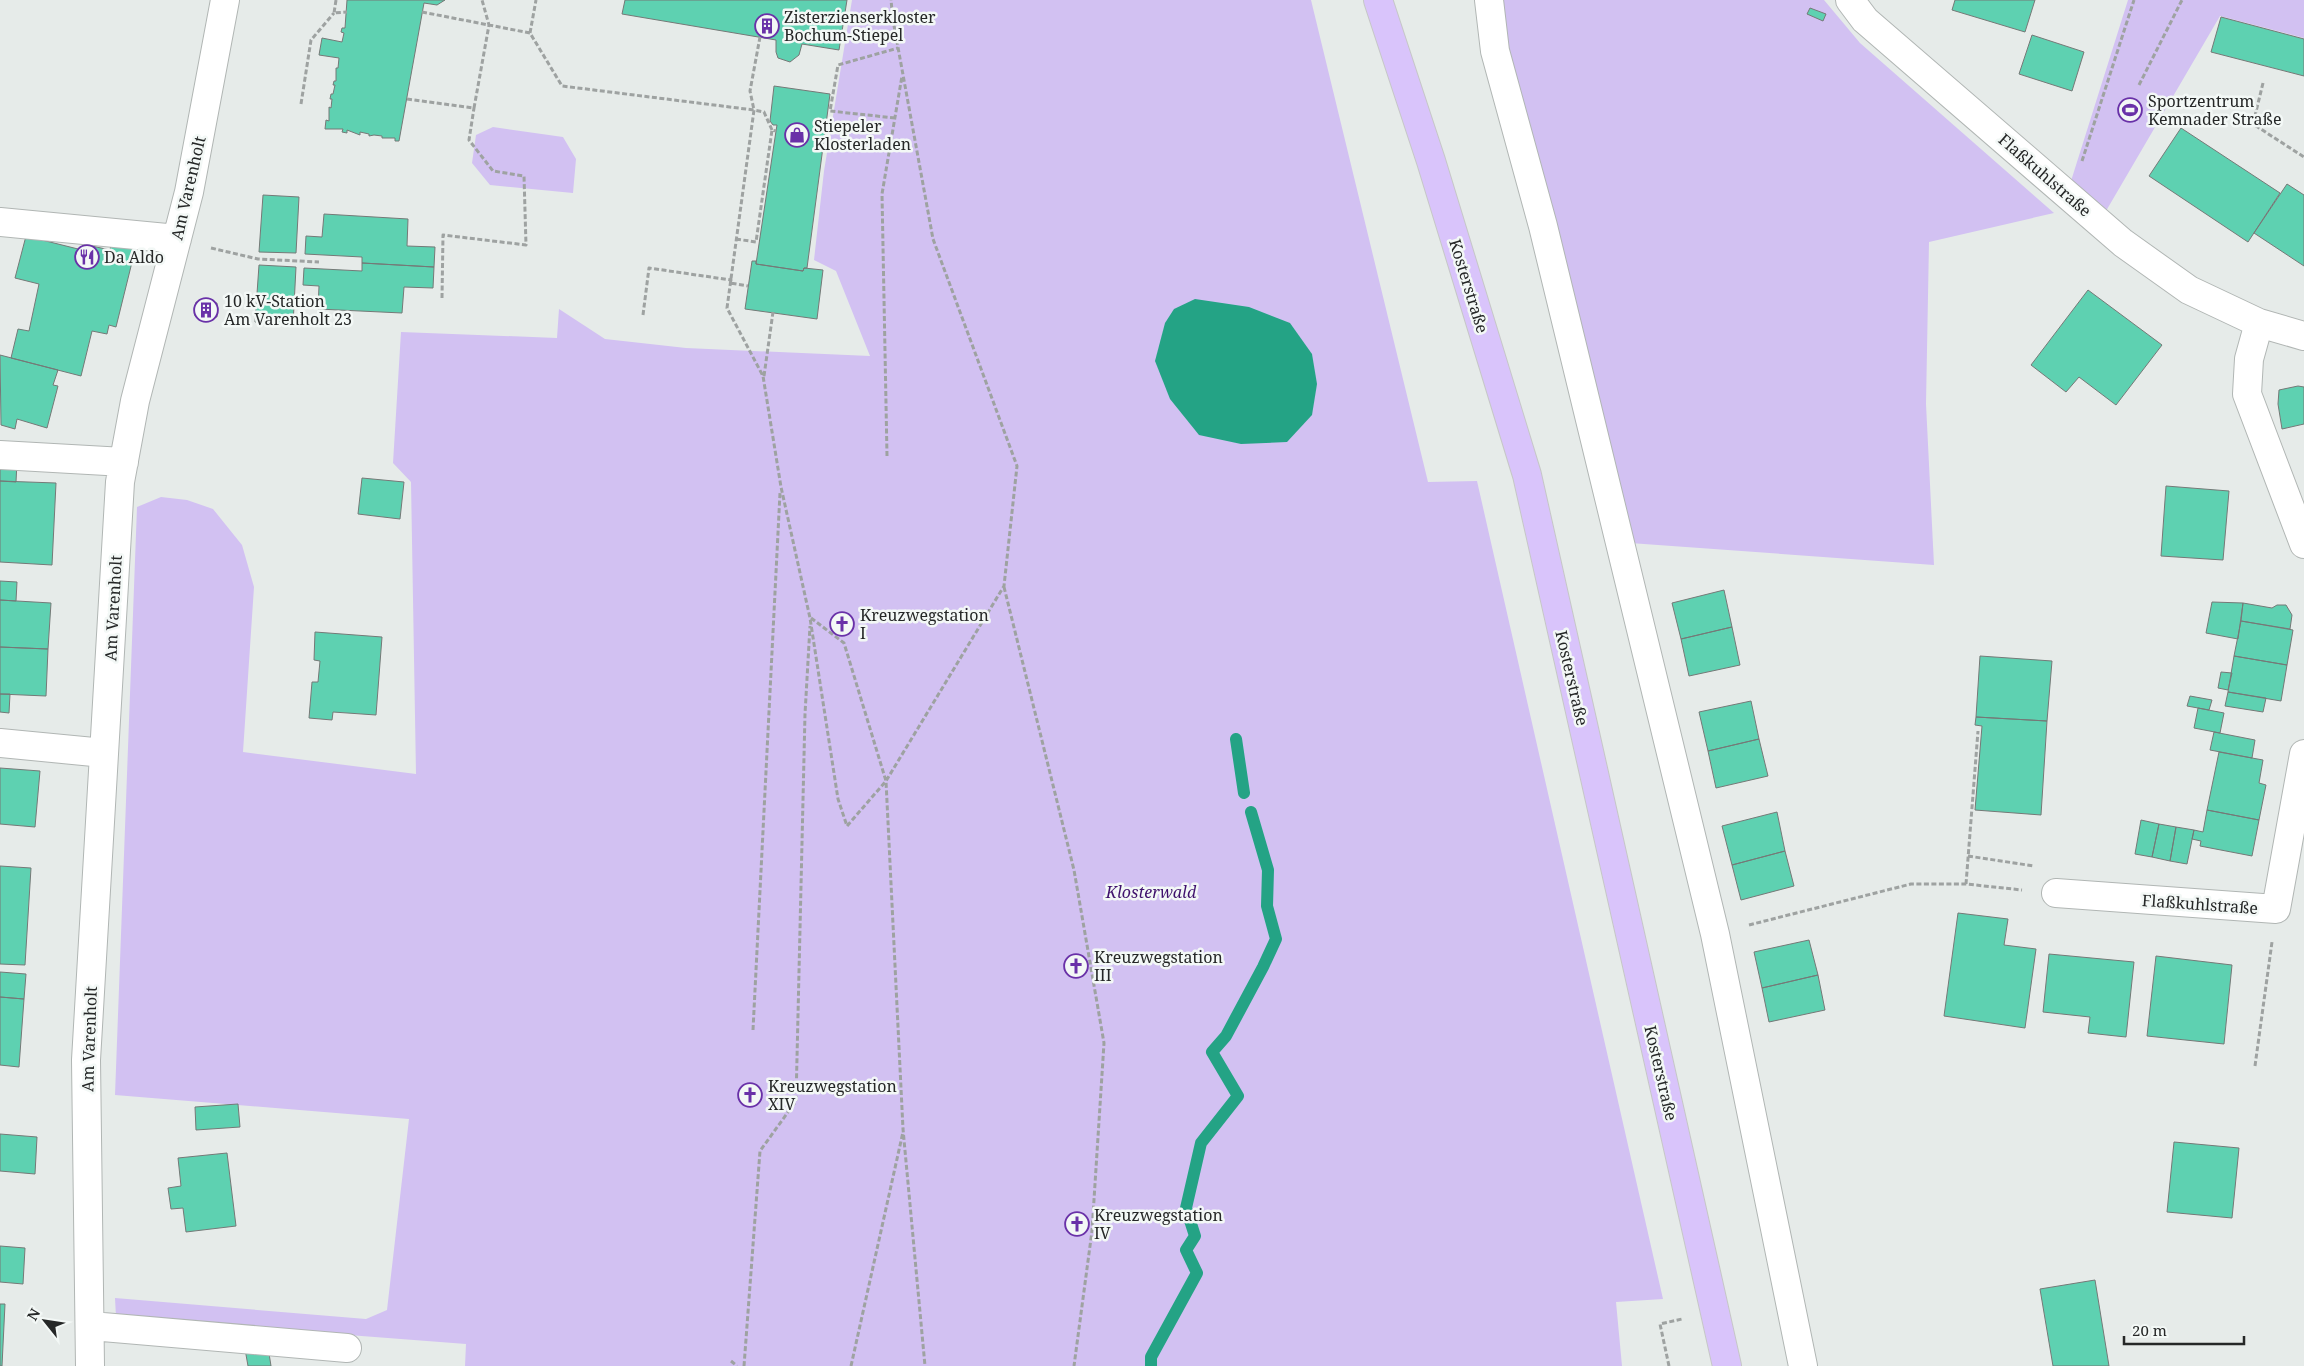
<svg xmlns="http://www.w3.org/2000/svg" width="2304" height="1366" font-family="'Noto Serif',serif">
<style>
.green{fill:#d2c1f2}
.water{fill:#24a385}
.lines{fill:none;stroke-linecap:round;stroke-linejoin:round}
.stream{stroke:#24a385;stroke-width:12}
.building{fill:#5ed1b1;stroke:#757977}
.minor-casing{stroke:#b1b6b4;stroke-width:30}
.major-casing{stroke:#c6c7c7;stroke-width:30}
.path{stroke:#9ea2a1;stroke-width:3;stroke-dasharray:5 2.5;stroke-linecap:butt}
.minor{stroke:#fff;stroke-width:28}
.major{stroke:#d9c4fb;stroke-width:28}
.labels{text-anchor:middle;stroke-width:5;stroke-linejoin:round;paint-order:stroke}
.poi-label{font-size:16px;fill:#252727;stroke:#f3f8f6;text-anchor:start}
.street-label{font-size:16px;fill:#252727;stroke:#f3f8f6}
.park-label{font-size:16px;font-style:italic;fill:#3f116d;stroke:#f3f8f6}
</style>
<rect width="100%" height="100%" fill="#e6ebe9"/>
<!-- green -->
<path class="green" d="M852,0H1311L1428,482L1477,481L1663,1299L1616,1302L1622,1366H465L466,1344L116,1317L115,1298L366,1319L387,1310L409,1119L115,1095L137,507L161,497L187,500L213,509L242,545L254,587L243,752L416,774L411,482L393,463L401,332L557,338L559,309L605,339L686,348L870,356L836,271L814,260L824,171Z
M1494,0H1824L1860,43L2054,213L1929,242L1926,404L1934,565L1630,543Z
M2128,0H2304V38L2220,16L2106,211L2071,181Z
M493,127L563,137L576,159L573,193L490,185L472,163L476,135Z"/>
<!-- water -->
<path class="water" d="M1195,299L1249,307L1290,323L1312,354L1317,384L1312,415L1287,442L1241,444L1199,435L1170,399L1155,361L1165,323L1174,309Z"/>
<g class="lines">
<!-- stream -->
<path class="stream" d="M1236,739L1244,793
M1151,1366V1357L1197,1273L1186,1250L1195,1236L1186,1208L1201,1143L1238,1096L1212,1052L1226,1036L1263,967L1276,939L1267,906L1268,870L1251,812"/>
</g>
<!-- building -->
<path class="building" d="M347,0H445L437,5L424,3L399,141H395V138H382V136L374,135L369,136V134L360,132V135L347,130V133L342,132L343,129H325L326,120L329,121V107L331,108L332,99H330L331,94H333L335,85H333L334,81H336V68H338L339,58L319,55L322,38L342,42L344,33L341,32L342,28H345Z
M625,0H847L839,50L802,44L799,55L790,62L778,58L776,52V40L622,14Z
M1955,0H2035L2025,32L1952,10Z
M1810,8L1826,14L1823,21L1807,14Z
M2221,17L2304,39V76L2211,52Z
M2032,35L2084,52L2072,91L2019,74Z
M774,86L830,94L807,268H804L803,271L756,264L776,131L777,125H773L770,121Z
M2181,128L2280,193L2248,242L2149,176Z
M2287,184L2304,195V266L2254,233Z
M263,195L299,197L296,253L259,252Z
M324,214L408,219L407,246L435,247L434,267L362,263V257L305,254L306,236L322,237Z
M26,236L82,250L83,244L110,250L111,244L136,246L116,327L109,325L107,334L92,331L81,376L11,358L18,329L29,331L39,284L15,278Z
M752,261H756V264L803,271L804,268L823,270L817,319L745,309Z
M362,263L434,267L433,288L404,287L402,313L318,309L319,286L303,285L304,268L362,271Z
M259,265L296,267L293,325L255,322Z
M2088,290L2162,345L2116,405L2079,377L2066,392L2031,365Z
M196,302L217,303V317L195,316Z
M0,355L58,370L53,385L58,386L47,428L17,419L15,429L1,425Z
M2298,386L2304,387V424L2282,429L2278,404L2279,390Z
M0,461L17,462L16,482L0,481Z
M362,478L404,482L400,519L358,514Z
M0,481L56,483L52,565L0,562Z
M2166,486L2229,491L2223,560L2161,556Z
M0,581L17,582L16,601L0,600Z
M1724,590L1732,627L1681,639L1672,603Z
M0,600L51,603L48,649L0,647Z
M2212,602L2243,603L2238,639L2206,633Z
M2243,603L2272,608L2277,605H2286L2292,615L2290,629L2241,621Z
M2241,621L2293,630L2287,665L2234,656Z
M1732,627L1740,665L1689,676L1681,639Z
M315,632L382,637L376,715L333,712L332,720L309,718L312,682H318L320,661L314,660Z
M0,647L48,649L46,696L0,694Z
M1980,656L2052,661L2047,721L1976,717Z
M2234,656L2287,665L2281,701L2228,692Z
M2221,672L2232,673L2228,690L2218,688Z
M2228,692L2266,698L2263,712L2225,706Z
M0,694H10L9,713L0,712Z
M2190,696L2212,700L2209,710L2187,706Z
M1751,701L1759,739L1708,751L1699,712Z
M2198,708L2224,713L2220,733L2194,728Z
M1976,717L2047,721L2041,815L1975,810L1982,726L1975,725Z
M2214,732L2255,740L2252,758L2210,750Z
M1759,739L1768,776L1716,788L1708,751Z
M2219,752L2263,760L2259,783L2266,785L2259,820L2207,810Z
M0,768L40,771L35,827L0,824Z
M2207,810L2259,820L2252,856L2200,846L2201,841L2192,839L2194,830L2203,832Z
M1777,812L1785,851L1732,865L1722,826Z
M2141,820L2159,824L2152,857L2135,854Z
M2159,824L2176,827L2170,861L2152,857Z
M2176,827L2194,830L2187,864L2170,861Z
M1785,851L1794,886L1741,900L1732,865Z
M0,866L31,868L25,965L0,964Z
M1958,913L2008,919L2004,945L2036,949L2025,1028L1944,1016Z
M1809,940L1818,975L1762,988L1754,952Z
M2049,954L2134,962L2126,1037L2088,1033L2090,1017L2043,1012Z
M2156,956L2232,965L2224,1044L2147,1036Z
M0,972L26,974L24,999L0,997Z
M1818,975L1825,1010L1769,1022L1762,988Z
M0,997L24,999L19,1067L0,1065Z
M238,1104L240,1127L196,1130L195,1107Z
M0,1134L37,1137L35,1174L0,1171Z
M2174,1142L2239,1148L2232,1218L2167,1212Z
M227,1153L236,1226L186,1232L183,1208L171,1209L168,1188L181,1186L178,1158Z
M0,1246L25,1248L23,1284L0,1282Z
M2095,1280L2109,1366H2053L2040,1289Z
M0,1304H5L2,1366H0Z
M268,1347L271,1366H248L245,1349Z"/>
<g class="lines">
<!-- minor casing -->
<g class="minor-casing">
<path id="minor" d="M1489,0L1495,51L1543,226L1715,934L1803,1366
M1850,0L1865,20L2123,243L2189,290L2259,323L2304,336
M0,222L177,239
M2259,323L2249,359L2247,394L2304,544
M0,455L124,462
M0,743L104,753
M2056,893L2276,909L2304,754
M91,1326L347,1348
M90,1366L86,1060L120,482L135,401L189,192L225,0"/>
</g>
<!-- major casing -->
<g class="major-casing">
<path id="major" d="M1378,0L1431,161L1527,475L1727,1366"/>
</g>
<!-- path -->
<path class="path" d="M336,0L334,13L347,12
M422,12L530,33L562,86L754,110L750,91L760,37
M530,33L536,0
M2263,83L2253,124L2304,157
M2139,85L2182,0
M407,99L474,108L489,25L482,0
M301,104L311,40L334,13
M895,118L830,111L838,65L898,48
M772,130L764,112L754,110L727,308L763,376L781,487L810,618L838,799L847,826L886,781L1004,586L1017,466L933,239L893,20L891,0
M2082,161L2134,0
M736,239L756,242L772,130L776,131
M211,248L258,259L319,262
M442,298L443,235L526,245L524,176L493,171L469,140L474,108
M643,315L649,268L731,280L730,283L748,286
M764,376L773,312
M887,456L882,194L902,76
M1004,587L1074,870L1104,1043L1092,1231L1074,1366
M811,618L844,643L886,781L903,1129L925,1366
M1968,856L2034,866
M1966,884L1978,731
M1749,925L1911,884H1966L2022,890
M753,1030L780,493
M2255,1066L2272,942
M731,1361L737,1366
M744,1366L760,1151L796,1101L805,714L810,626
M851,1366L903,1132
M1669,1366L1660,1324L1682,1319"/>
<!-- minor -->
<use href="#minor" class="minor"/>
<!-- major -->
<use href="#major" class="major"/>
</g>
<!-- icons -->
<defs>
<g id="building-ring" transform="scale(1.25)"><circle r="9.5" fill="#f3f8f6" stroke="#6931a8" stroke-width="1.5"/><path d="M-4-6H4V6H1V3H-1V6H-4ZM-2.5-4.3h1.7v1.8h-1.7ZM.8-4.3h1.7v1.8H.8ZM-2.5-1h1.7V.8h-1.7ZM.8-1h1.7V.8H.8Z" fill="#6931a8"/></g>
<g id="stadium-ring" transform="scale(1.25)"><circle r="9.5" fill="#f3f8f6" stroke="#6931a8" stroke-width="1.5"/><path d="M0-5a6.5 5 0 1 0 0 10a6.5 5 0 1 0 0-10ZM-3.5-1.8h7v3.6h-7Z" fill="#6931a8"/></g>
<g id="shop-ring" transform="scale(1.25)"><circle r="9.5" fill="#f3f8f6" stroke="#6931a8" stroke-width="1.5"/><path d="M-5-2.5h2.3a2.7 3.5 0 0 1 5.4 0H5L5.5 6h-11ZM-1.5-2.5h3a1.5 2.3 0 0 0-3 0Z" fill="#6931a8"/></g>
<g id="restaurant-ring" transform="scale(1.25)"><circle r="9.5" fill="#f3f8f6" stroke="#6931a8" stroke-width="1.5"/><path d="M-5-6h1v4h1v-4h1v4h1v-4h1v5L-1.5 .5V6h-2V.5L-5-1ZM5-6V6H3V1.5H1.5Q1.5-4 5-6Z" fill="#6931a8"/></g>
<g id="church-ring" transform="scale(1.25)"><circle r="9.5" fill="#f3f8f6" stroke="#6931a8" stroke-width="1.5"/><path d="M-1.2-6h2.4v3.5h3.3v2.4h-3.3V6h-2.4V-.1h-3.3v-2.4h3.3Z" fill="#6931a8"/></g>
</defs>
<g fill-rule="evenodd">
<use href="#building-ring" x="767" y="26"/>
<use href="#stadium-ring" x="2130" y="110"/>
<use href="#shop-ring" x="797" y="135"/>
<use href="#restaurant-ring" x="87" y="257"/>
<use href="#building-ring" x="206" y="310"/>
<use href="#church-ring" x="842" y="624"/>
<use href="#church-ring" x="1076" y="966"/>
<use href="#church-ring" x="750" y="1095"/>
<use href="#church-ring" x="1077" y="1224"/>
</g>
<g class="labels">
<!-- poi labels -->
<g class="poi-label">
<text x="784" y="23">Zisterzienserkloster<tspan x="784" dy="18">Bochum-Stiepel</tspan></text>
<text x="2148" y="107">Sportzentrum<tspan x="2148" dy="18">Kemnader Straße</tspan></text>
<text x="814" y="132">Stiepeler<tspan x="814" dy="18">Klosterladen</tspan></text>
<text x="104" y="263">Da Aldo</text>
<text x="224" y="307">10 kV-Station<tspan x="224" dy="18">Am Varenholt 23</tspan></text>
<text x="860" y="621">Kreuzwegstation<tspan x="860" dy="18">I</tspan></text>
<text x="1094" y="963">Kreuzwegstation<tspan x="1094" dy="18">III</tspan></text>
<text x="768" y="1092">Kreuzwegstation<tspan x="768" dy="18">XIV</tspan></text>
<text x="1094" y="1221">Kreuzwegstation<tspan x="1094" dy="18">IV</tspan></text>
</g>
<!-- street labels -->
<g class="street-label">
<text transform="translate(2045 175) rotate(41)" y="6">Flaßkuhlstraße</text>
<text transform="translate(188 188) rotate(-77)" y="6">Am Varenholt</text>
<text transform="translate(1469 286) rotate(73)" y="6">Kosterstraße</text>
<text transform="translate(113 608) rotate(-87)" y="6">Am Varenholt</text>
<text transform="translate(1572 678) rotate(77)" y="6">Kosterstraße</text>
<text transform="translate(2200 904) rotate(4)" y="6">Flaßkuhlstraße</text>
<text transform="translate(89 1039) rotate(-88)" y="6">Am Varenholt</text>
<text transform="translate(1661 1073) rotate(77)" y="6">Kosterstraße</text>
</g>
<!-- park labels -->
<g class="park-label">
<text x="1151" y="898">Klosterwald</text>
</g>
</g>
<!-- north arrow -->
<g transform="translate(45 1321) rotate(300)" stroke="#f3f8f6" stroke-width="4" paint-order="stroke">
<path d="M0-4L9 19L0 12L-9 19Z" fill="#252727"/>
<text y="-8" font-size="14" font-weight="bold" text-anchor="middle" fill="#252727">N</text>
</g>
<!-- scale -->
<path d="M2124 1336v8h120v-8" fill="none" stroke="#252727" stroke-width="2.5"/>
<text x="2132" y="1336" font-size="15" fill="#252727" stroke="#f3f8f6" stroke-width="4" paint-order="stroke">20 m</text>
</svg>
